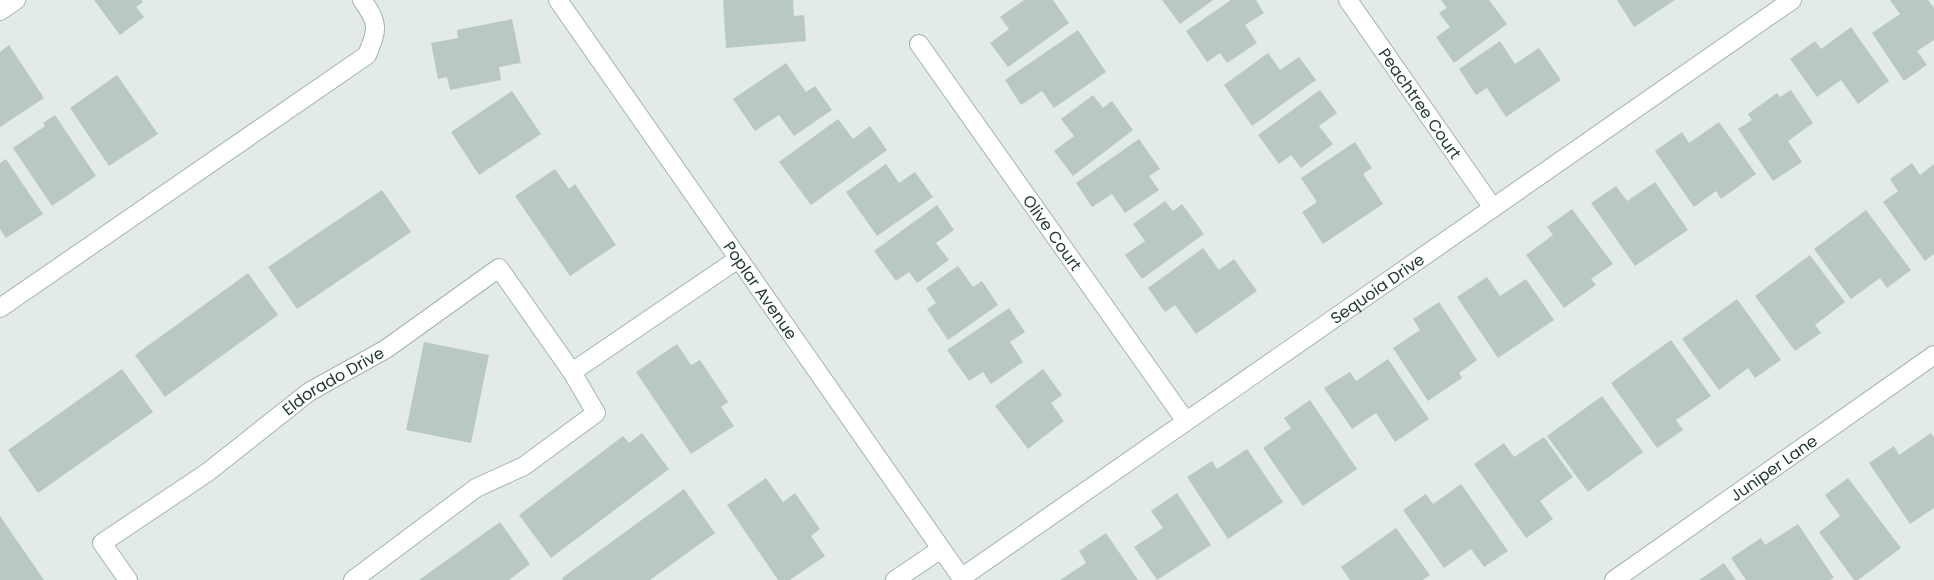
<svg xmlns="http://www.w3.org/2000/svg" width="1934" height="580" font-family="Poppins,sans-serif">
<style>
.building{fill:#bac8c3}
.lines{fill:none;stroke-linecap:round;stroke-linejoin:round}
.minor-casing{stroke:#a5b3ae;stroke-width:20}
.minor{stroke:#fff;stroke-width:18}
.labels{text-anchor:middle;stroke-width:5;stroke-linejoin:round;paint-order:stroke}
.street-label{font-size:16px;fill:#233b35;stroke:#f2f8f5}
</style>
<rect width="100%" height="100%" fill="#e2ebe7"/>
<!-- building -->
<path class="building" d="M94,0H141L143,2L136,7L144,17L120,35Z
M723,0H793L794,16L804,15L806,41L726,48Z
M1024,0H1053L1069,23L1008,67L990,43L1009,29L1000,17Z
M1162,0H1213L1180,24Z
M1231,0H1256L1264,13L1245,25L1257,43L1227,63L1220,53L1207,62L1186,31Z
M1441,0H1489L1507,24L1454,63L1436,37L1450,27L1439,13L1447,8Z
M1617,0H1675L1634,27Z
M1890,0H1928L1934,8V40L1917,51L1927,65L1904,81L1872,33L1900,14Z
M512,19L521,63L499,67L501,80L450,90L447,77L438,79L431,43L458,38L457,30Z
M1851,27L1889,81L1858,104L1841,80L1817,97L1790,59L1815,41L1821,49Z
M1078,30L1106,72L1054,108L1042,91L1021,105L1005,80Z
M1500,41L1515,64L1539,48L1561,80L1506,117L1487,88L1476,95L1459,69Z
M9,45L44,98L0,127V52Z
M1268,53L1280,70L1299,57L1316,80L1252,126L1224,85Z
M786,63L806,92L815,86L832,110L794,136L779,115L755,131L733,99Z
M117,75L158,134L109,166L70,108Z
M1320,90L1337,113L1319,126L1333,144L1301,168L1291,155L1279,164L1258,135Z
M1791,90L1813,123L1788,141L1802,162L1773,181L1738,129L1752,120L1748,114L1777,93L1780,97Z
M512,91L541,134L479,175L451,132Z
M1093,95L1103,108L1112,101L1133,130L1073,176L1054,151L1074,136L1061,119Z
M55,115L96,176L52,206L13,148L45,126L43,123Z
M838,119L853,139L870,126L887,150L811,205L779,162Z
M1719,122L1756,174L1721,199L1716,191L1694,207L1655,151L1682,132L1689,143Z
M1139,139L1160,169L1149,176L1159,190L1125,213L1112,194L1092,207L1076,183Z
M1355,142L1372,168L1363,174L1383,204L1323,244L1302,212L1317,202L1301,178Z
M6,159L43,214L6,238L0,229V163Z
M1912,163L1920,175L1934,164V254L1925,261L1883,202L1898,191L1890,179Z
M886,164L899,183L915,172L933,197L877,236L846,192Z
M555,169L569,189L575,184L616,245L570,276L515,196Z
M1655,182L1688,230L1635,266L1591,203L1616,186L1627,201Z
M382,190L411,232L297,309L268,267Z
M1165,201L1173,211L1182,204L1204,234L1142,279L1125,255L1145,241L1133,224Z
M937,205L954,230L936,243L949,260L917,283L909,272L896,281L874,251Z
M1572,209L1613,264L1591,279L1596,285L1564,308L1526,255L1553,235L1547,227Z
M1866,210L1911,270L1887,288L1880,278L1851,299L1814,249Z
M1203,248L1219,270L1234,259L1257,291L1196,334L1175,305L1165,312L1148,288Z
M1810,255L1845,302L1815,325L1821,333L1795,351L1755,296Z
M958,266L973,287L982,281L998,305L948,340L927,309L936,303L926,288Z
M248,273L278,315L165,397L135,355Z
M1487,277L1500,296L1526,279L1554,320L1498,358L1457,297Z
M1737,299L1781,360L1755,378L1748,368L1719,390L1682,339Z
M1439,302L1477,360L1459,373L1462,378L1428,401L1393,348L1420,330L1413,319Z
M1009,308L1025,332L1010,342L1023,362L991,384L983,372L969,381L947,350Z
M1671,340L1711,396L1676,420L1683,430L1657,448L1611,383Z
M424,342L489,355L471,443L406,430Z
M677,344L691,365L700,360L728,402L721,407L734,426L691,454L636,372Z
M1388,359L1429,419L1395,442L1376,413L1352,429L1324,388L1350,372L1356,381Z
M122,369L153,412L38,493L8,450Z
M1043,369L1062,395L1051,403L1064,421L1028,449L995,406Z
M1602,396L1643,452L1588,492L1547,436Z
M1310,400L1357,469L1303,506L1263,448L1291,428L1284,418Z
M642,433L669,469L551,558L519,515L623,436L629,443Z
M1931,433L1934,438V508L1910,524L1869,463L1894,446L1899,455Z
M1544,437L1573,477L1540,501L1553,519L1526,538L1474,464L1504,443L1514,457Z
M1247,449L1283,502L1228,539L1187,477L1212,461L1217,469Z
M766,478L783,502L795,493L820,529L811,536L825,556L790,580H778L727,505Z
M1848,478L1901,548L1858,580H1854L1819,532L1840,516L1825,495Z
M1461,484L1508,551L1484,567L1471,549L1444,568L1403,510L1426,494L1433,504Z
M684,489L715,533L650,580H563L562,578Z
M1177,493L1211,545L1157,580L1134,547L1163,528L1151,511Z
M0,516L44,580H0Z
M500,522L530,564L509,580H419Z
M1798,524L1834,578L1830,580H1746L1731,558L1761,538L1765,545Z
M1396,528L1430,575L1423,580H1350L1341,567Z
M1106,533L1138,580H1060L1086,563L1079,551Z
M1724,563L1736,580H1699Z"/>
<g class="lines">
<!-- minor casing -->
<g class="minor-casing">
<g id="minor">
<path id="s1" d="M558,0L963,580"/>
<path id="s2" d="M1348,0L1493,208"/>
<path d="M0,11L16,0"/>
<path id="s3" d="M919,44L1185,420"/>
<path d="M0,308L367,55C378,29 379,23 362,0"/>
<path d="M572,372L738,259"/>
<path id="s4" d="M961,578L1792,0"/>
<path id="s5" d="M128,580L102,543L208,472L309,392L386,349L499,268L572,372L596,413L524,466L476,488L353,580"/>
<path d="M895,580L941,549"/>
<path id="s6" d="M1614,580L1934,355"/>
</g>
</g>
<!-- minor -->
<use href="#minor" class="minor"/>
</g>
<g class="labels">
<!-- street labels -->
<g class="street-label">
<text dy="6" stroke="none"><textPath href="#s2" startOffset="126">Peachtree Court</textPath></text>
<text dy="6" stroke="none"><textPath href="#s3" startOffset="231">Olive Court</textPath></text>
<text dy="6" stroke="none"><textPath href="#s4" startOffset="507">Sequoia Drive</textPath></text>
<text dy="6" stroke="none"><textPath href="#s1" startOffset="354">Poplar Avenue</textPath></text>
<text dy="6" stroke="none"><textPath href="#s5" startOffset="328">Eldorado Drive</textPath></text>
<text dy="6" stroke="none"><textPath href="#s6" startOffset="195">Juniper Lane</textPath></text>
</g>
</g>
</svg>
